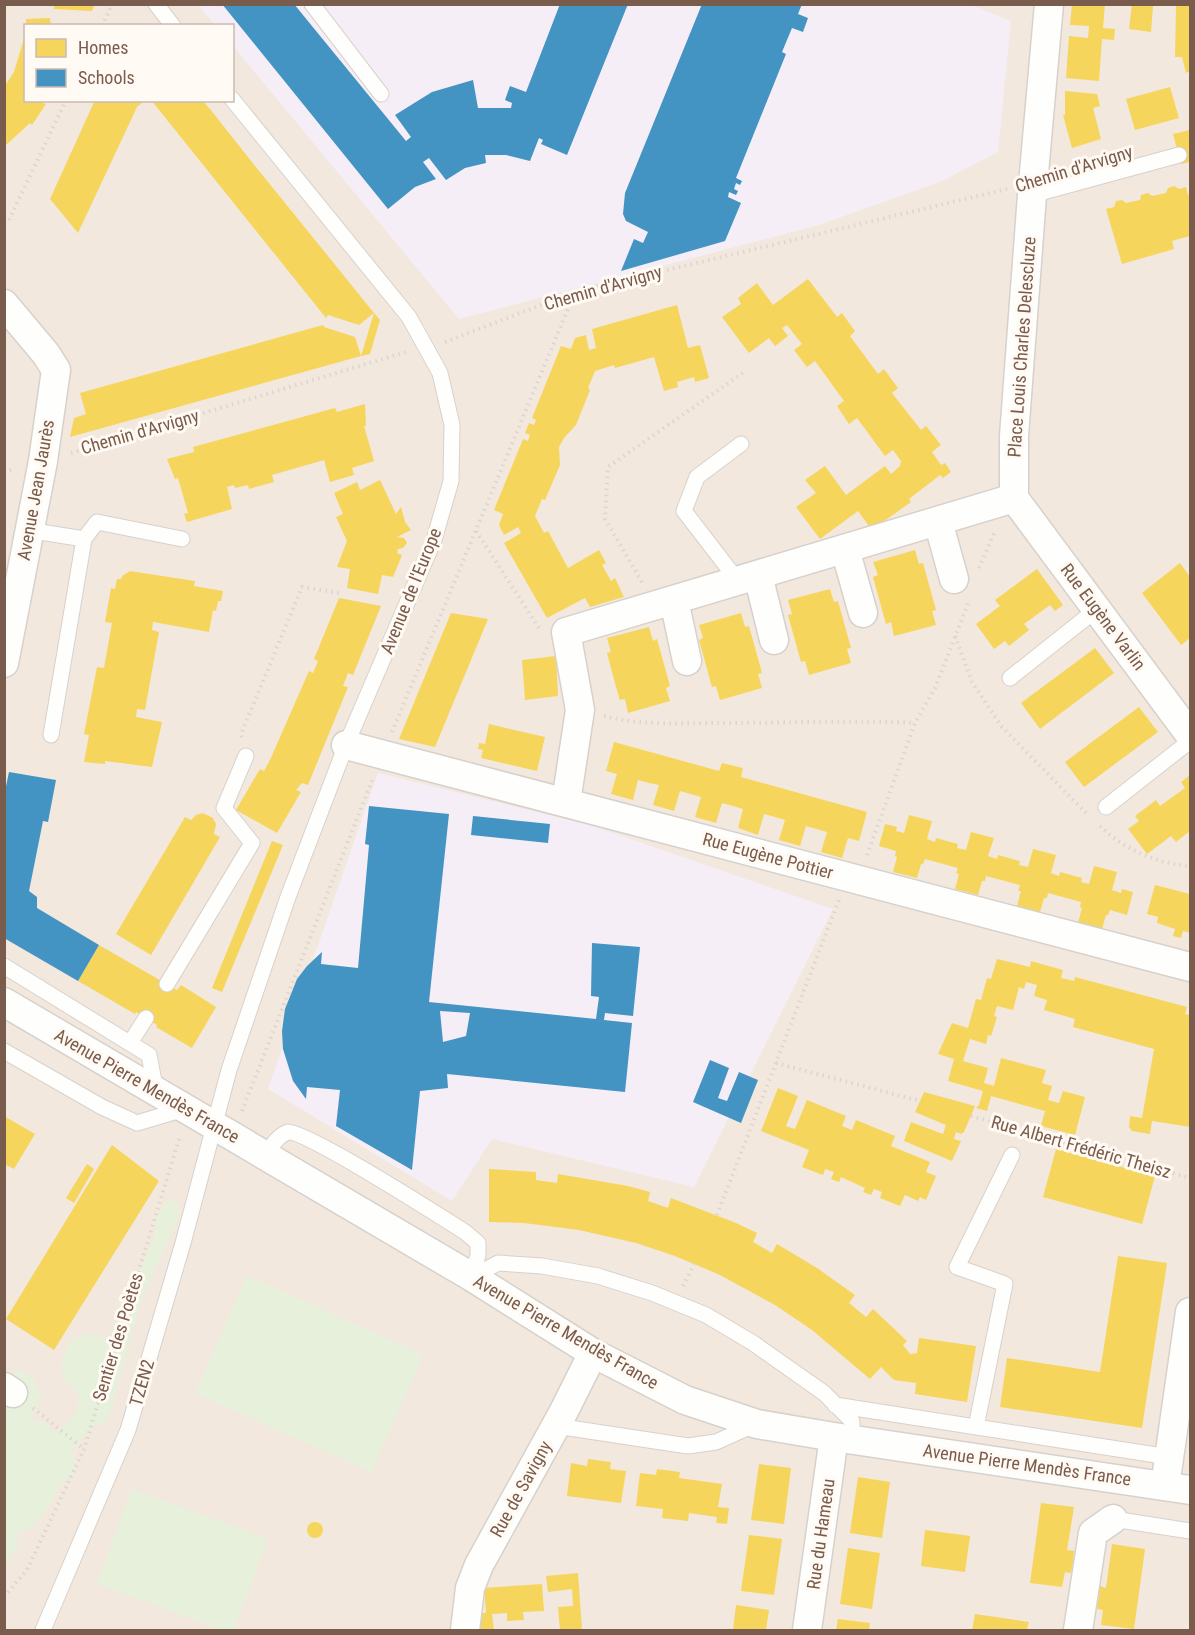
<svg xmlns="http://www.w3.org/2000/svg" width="1195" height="1635" font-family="'Roboto Condensed',sans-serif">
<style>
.residential{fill:#f2e8de;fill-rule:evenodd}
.education{fill:#f6eef6}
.green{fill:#e7f0db}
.homes{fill:#f6d55c}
.schools{fill:#4393c3;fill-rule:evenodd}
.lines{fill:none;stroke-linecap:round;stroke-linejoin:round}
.lane-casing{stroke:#d7d1cb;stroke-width:17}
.street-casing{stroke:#d7d1cb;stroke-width:31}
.path{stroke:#dcd5d0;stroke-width:4;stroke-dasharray:1.5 4.5;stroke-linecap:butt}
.lane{stroke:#fefefd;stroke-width:15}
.street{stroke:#fefefd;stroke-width:28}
.labels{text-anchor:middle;stroke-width:6;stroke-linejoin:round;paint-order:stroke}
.street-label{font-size:18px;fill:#7a5c4d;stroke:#fffaf3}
</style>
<rect width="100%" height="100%" fill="#f9f5f0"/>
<!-- residential -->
<path class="residential" d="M5,5H1190V1630H5ZM26,26H232V100H26Z"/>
<!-- education -->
<path class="education" d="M198,5H972L1011,21L998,152L942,181L819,225L459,319L233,46L232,26L215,25Z
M378,773L593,826L833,909L694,1187L492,1139L452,1201L268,1089Z"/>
<!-- green -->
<path class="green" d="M177,1200L180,1214L141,1301L108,1420L94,1426L70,1451L77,1460L74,1475L60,1485L50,1504L35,1525L19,1533L16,1549L5,1565V1380L20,1370L35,1379L41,1399L32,1413L31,1421H44L56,1433L76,1414L79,1392L65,1382L61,1364L71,1340L90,1333L109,1338L154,1238L157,1217L166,1202Z
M247,1275L423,1355L371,1472L195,1393Z
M132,1489L268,1539L234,1630H223L97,1584Z"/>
<!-- homes -->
<path class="homes" d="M54,4H95L92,11L54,9Z
M1072,4H1105L1103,28L1115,29L1114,40L1102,39L1099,81L1066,78L1069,36L1088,38L1089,26L1070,25Z
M1132,4L1153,6L1151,32L1129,29Z
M1178,4H1190V71L1186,73L1182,57H1175L1176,6H1178Z
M50,18L51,26H26V19Z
M25,35L26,100H44L43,103L46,104L32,125L30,123L6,145L4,143V87L14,72Z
M1170,87L1179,118L1135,130L1126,99Z
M1065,91L1097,94L1100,106L1093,108L1101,139L1072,148L1063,115H1065Z
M95,100H145L137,107L78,233L50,199Z
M151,100H202L210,109L255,166L260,172L374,313L380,320L370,354L361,356L374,313L359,325L328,315L326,318Z
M1190,130V162L1181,164L1173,134Z
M1174,186L1179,189L1186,187L1188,195L1190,194V236L1172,241L1174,249L1122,264L1106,209L1114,207L1116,201L1122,200L1126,203L1140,200L1141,195L1148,193L1152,196L1166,193L1168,188Z
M808,279L837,317L842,313L855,331L850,336L878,374L884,369L898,388L892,393L921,430L926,426L941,445L932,452L941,465L945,463L951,472L943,478L940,475L909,499L911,502L876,527L871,529L858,511L820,539L796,507L816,493L805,480L825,466L846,495L885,466L891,474L900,466L901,461L893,450L885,456L857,418L849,424L837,406L844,401L815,361L807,367L794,350L802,344L787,325L782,328L788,336L775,346L769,338L749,353L722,317L741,304L738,298L757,283L773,305Z
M677,305L688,348L700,345L709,378L695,382L694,377L677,382L678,387L664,391L654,357L615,368L614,365L595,371L588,388L590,390L576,425L564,438L559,447L560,465L545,500L542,499L535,516L544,533L548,531L568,568L599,550L606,563L602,565L611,581L615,578L624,597L590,607L585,598L547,618L504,543L521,533L518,527L504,535L499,525L503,514L494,510L523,439L528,441L530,435L525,433L529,423L534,425L536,420L532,418L561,346L571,349L575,338L586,335L589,350L596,348L592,329Z
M323,325L324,327L355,337L361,356L70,437L74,418L86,414L80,393Z
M365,404L366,426H364L374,461L352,468L354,475L330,482L324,460L272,475L274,482L249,489L248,485L235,488L234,485L227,487L232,509L187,522L184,514L188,513L178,478L175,479L167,459L194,452L193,447L335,408L337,412Z
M380,480L396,514L401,507L405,522L411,530L397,537L404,538L407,543L403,548L398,549L397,553L402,555L393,577L382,575L378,594L347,588L350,569L337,567L347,541L336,517L343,514L334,493L357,482L360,490Z
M915,550L919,564L923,563L936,610L932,611L936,625L894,636L891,622L886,624L873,577L878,575L873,562Z
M1180,563L1190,577V638L1181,645L1142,593Z
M1037,569L1063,605L1055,611L1050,605L1024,624L1029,630L1009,646L1005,641L994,649L976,624L1000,606L995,600Z
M130,571L195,581L194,586L223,591L221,601H218L216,611L213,610L209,632L153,622L152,630L159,632L145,710L137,709L136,717L162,722L152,767L105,761V764L84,762L89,735L84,734L97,667L104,668L112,623L105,622L111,588L115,589L117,579H121L122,576Z
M830,589L834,602L838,601L851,648L847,649L851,663L809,675L805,661L801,662L788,615L792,614L788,600Z
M339,598L381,606L353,675L348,673L343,686L348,687L308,785L302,783L296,790L301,792L277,833L236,810L260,769L264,771L270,760L309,671L313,673L318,661L314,659Z
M451,613L488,619L435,747L399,739Z
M741,613L745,627L749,626L762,673L758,674L762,688L720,700L716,686L712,687L699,640L703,638L699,625Z
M649,627L653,641L657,639L670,686L666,688L670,701L628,713L625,699L620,700L616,687L607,653L611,652L607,638Z
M1095,648L1114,673L1040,729L1021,703Z
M556,656L558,696L525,700L522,660Z
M1139,707L1158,732L1084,787L1065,762Z
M489,724L545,737L537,771L481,758L483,750L478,749L479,743L485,744Z
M614,742L719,771L722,763L743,768L741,777L867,812L859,841L848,838L842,858L821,852L827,832L806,826L800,846L779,840L785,820L775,817L764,814L758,835L738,828L743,809L733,806L722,803L716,823L695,817L701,797L680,791L674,811L653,805L659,785L649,783L638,780L633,800L611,794L617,774L606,771Z
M1190,775V831L1176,842L1171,836L1147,854L1128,829L1139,821L1135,816L1156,800L1160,806L1185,788L1181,782Z
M203,813L213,818L216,824L214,834L220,837L151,955L116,934L185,817L191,820L196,815Z
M909,815L932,821L927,839L935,842L936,838L958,844L957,848L966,850L971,832L994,838L988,856L997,859L998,855L1020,861L1019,865L1028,867L1033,849L1056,855L1051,873L1059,876L1060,872L1082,878L1081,882L1089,884L1094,866L1117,872L1112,890L1121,893L1122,889L1133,892L1127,915L1110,910L1108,915H1106L1102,929L1078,923L1082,908L1080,907L1081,902L1048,893L1047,898H1044L1040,912L1017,906L1021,891H1018L1020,885L986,876L985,881H982L978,895L955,889L959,874L956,873L958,868L925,859L923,864H921L917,878L893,872L897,857L895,856L896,851L879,846L885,824L897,827L896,831L904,833Z
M272,841L283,845L222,992L212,988Z
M1155,885L1190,894V933L1183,931L1181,938L1173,936L1175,929L1157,923L1158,917L1147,914Z
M99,945L177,990L181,985L216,1007L192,1048L156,1027L157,1025L136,1012L135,1014L78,981Z
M997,959L1030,967L1031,961L1063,970L1061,978L1074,981L1075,977L1187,1007L1185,1014L1190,1015V1127L1152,1121L1150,1134L1132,1131L1129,1127L1130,1116L1142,1118L1154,1049L1073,1027L1075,1019L1044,1010L1047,1000L1034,996L1037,985L1026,982L1024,989L1019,987L1013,1010L997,1006L994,1016L997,1017L991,1036L988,1035L986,1044L970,1039L963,1061L988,1068L984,1083L994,1086L1001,1058L1046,1070L1042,1083L1052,1086L1048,1100L1059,1103L1063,1091L1085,1097L1075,1135L1041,1126L1045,1111L991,1096L987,1111L976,1108L979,1105L983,1091L948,1081L954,1059L938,1054L952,1023L968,1028L976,999L981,1000L987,978L991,979Z
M778,1088L798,1096L786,1126L795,1129L807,1100L846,1116L842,1126L852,1130L856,1120L895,1136L891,1146L930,1162L926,1172L936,1176L926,1200L920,1197L918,1201L905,1195L900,1206L880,1198L882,1192L874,1189L871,1195L863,1192L865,1188L841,1177L839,1182L831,1179L834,1172L825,1169L823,1175L802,1167L809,1150L761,1131Z
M924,1092L975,1106L964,1132L961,1134L956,1132L954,1139L961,1141L952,1161L904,1141L911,1122L943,1134L946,1125L915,1112Z
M4,1116L35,1134L14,1169L4,1164Z
M112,1145L159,1181L54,1350L6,1319Z
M1056,1149L1155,1176L1142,1224L1043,1197Z
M87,1164L94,1169L74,1203L66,1198Z
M489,1169L536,1172V1180L557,1183L558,1174L628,1186L650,1192L648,1201L668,1208L671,1198L736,1223L757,1233L753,1242L772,1253L777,1244L817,1268L855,1295L849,1303L866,1317L873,1309L907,1341L903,1345L910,1354L917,1353L919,1338L976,1346L967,1402L915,1394L916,1383L894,1380L881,1367L870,1379L812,1330L775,1305L718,1274L675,1256L636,1243L579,1230L524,1223L489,1222Z
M1118,1256L1167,1263L1142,1428L1000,1407L1007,1358L1100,1372Z
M588,1459L611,1462L610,1469L626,1471L621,1503L567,1496L571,1463L587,1466Z
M759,1464L791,1468L784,1524L751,1520Z
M657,1469L680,1472L679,1478L722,1484L718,1507L729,1508L727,1524L716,1523L717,1517L689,1513L688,1521L662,1518L663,1509L636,1506L640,1473L656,1475Z
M858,1477L890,1482L882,1538L850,1533Z
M1041,1503L1074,1507L1067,1550L1074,1551L1073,1562L1071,1573L1065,1572L1062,1587L1030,1583Z
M307 1530a8 8 0 1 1 16 0a8 8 0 1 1-16 0Z
M925,1530L970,1536L965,1572L921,1566Z
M749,1535L782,1539L774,1595L741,1591Z
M1112,1544L1145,1549L1134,1629L1101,1625L1103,1610L1097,1609L1100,1586L1106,1588Z
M848,1548L880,1553L872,1609L840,1604Z
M578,1573L582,1630H560L558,1607L573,1606L572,1589L548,1592L546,1576Z
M542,1584L544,1611L523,1612L524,1620L507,1621V1613L492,1614L494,1630H481L480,1613H486L484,1588Z
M736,1605L769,1610L766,1630H733Z
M975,1614L1029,1622L1027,1630H972Z
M838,1619L870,1623L869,1630H836Z"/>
<!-- schools -->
<path class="schools" d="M222,4H294L406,141L411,137L395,115L432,92L473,80L478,108H511L512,103L505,100L510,86L526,92L560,4H628L567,155L541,144L543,140L539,138L530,161L506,155H485L486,163L465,168L446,180L429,158L423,162L436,179L415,187L388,209Z
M702,4H802L798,14L808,18L803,32L792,28L782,52L786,54L736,178L742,181L740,185L736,183L734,189L738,191L736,195L729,192L728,197L741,203L725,241L621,271L634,239L643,243L648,232L626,221L623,214L625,193Z
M9,772L56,780L48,822L43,821L29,891L37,897V908L99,945L78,981L4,938V796Z
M369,806L449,814L429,1002L596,1019L599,997L591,996L592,943L640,947L633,1016L605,1013L604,1020L632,1023L625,1092L447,1074L448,1088L420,1091L412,1170L336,1126L340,1090L307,1087L306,1099L293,1081L283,1049L282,1031L285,1009L297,979L307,966L322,952L321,964L358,968L369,845L365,844ZM440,1011L470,1013L466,1036L443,1042Z
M473,816L550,824L548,843L471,835Z
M710,1060L729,1068L718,1098L727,1101L739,1072L758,1080L741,1123L693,1102Z"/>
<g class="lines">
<!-- lane casing -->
<g class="lane-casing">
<path id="lane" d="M156,4L173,26
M312,4L381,94
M1032,195L1179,155
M28,530L84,539L51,735
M84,539L97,522L182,539
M738,581L684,511L697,477L741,444
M1010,678L1097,609
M1106,807L1190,741
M4,966L149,1055L156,1092
M167,984L252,843L224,808L246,756
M130,1043L146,1018
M4,1051L102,1107L137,1123L184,1109
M266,1156C271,1147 277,1136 288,1132C302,1128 443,1218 465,1232L478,1243V1255L472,1277
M472,1277L498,1263L542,1266L598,1276L652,1293L706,1315L753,1343L824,1393L852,1421V1440
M835,1405L1169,1457
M556,1426L688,1446L716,1442L754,1425
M976,1427L1005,1284L957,1267L1012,1155
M1113,1519L1190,1531
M43,1630L128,1430L183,1243L229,1070L288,897L346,745L434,540L451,481L452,425L440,373L409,317L232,99"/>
</g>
<!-- street casing -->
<g class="street-casing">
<path id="street" d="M4,304L46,354L56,370L43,461L4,663
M1014,498V436L1032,195L1049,4
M1014,498L1190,735
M938,521L954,579
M845,549L863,613
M758,575L774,640
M674,600L687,661
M346,745L1190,967
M566,802L580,710L566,632L1014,498
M4,1002L472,1277L593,1353L685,1400L757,1424L834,1437L1190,1490
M4,1387L13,1393
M1165,1486L1190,1312
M465,1630L470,1588L479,1565L564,1411L593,1353
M807,1630L834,1437
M1078,1630L1093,1533L1113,1519"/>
</g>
<!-- path -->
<path class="path" d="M102,26L112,4
M9,220L66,100
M445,342L575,292L1007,189
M71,453L406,352
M4,472L15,469
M476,531L539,628
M979,568L995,531
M642,582L605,519L608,467L744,372
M955,636L972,682L1001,726L1086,813
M604,716C643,726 683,723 723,723C787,723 851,720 915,723
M392,732L575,292
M242,737L241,734L302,587L339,593
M1100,826C1125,850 1157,864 1190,866
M867,855L915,723L935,688L969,601
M776,1063L920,1101
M242,1111L373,778
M971,1116L1190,1178
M717,1215L839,900
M683,1286L694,1264
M33,1408L84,1449
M4,1597L27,1570L84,1449L180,1136"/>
<!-- lane -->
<use href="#lane" class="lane"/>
<!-- street -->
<use href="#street" class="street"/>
</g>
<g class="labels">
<!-- street labels -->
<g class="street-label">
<text transform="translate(1074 169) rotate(-17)" y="6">Chemin d'Arvigny</text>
<text transform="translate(603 288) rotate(-16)" y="6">Chemin d'Arvigny</text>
<text transform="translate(1022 347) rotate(-86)" y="6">Place Louis Charles Delescluze</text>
<text transform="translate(140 432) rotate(-16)" y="6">Chemin d'Arvigny</text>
<text transform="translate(36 490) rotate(-80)" y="6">Avenue Jean Jaurès</text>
<text transform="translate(411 591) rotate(-68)" y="6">Avenue de l'Europe</text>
<text transform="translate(1103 617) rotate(53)" y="6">Rue Eugène Varlin</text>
<text transform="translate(768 856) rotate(15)" y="6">Rue Eugène Pottier</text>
<text transform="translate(147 1086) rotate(30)" y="6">Avenue Pierre Mendès France</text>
<text transform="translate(1081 1147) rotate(16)" y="6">Rue Albert Frédéric Theisz</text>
<text transform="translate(566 1332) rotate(30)" y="6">Avenue Pierre Mendès France</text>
<text transform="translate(118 1337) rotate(-73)" y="6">Sentier des Poètes</text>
<text transform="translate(142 1383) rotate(-74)" y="6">TZEN2</text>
<text transform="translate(1027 1465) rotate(8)" y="6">Avenue Pierre Mendès France</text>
<text transform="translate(521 1489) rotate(-61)" y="6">Rue de Savigny</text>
<text transform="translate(821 1534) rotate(-82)" y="6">Rue du Hameau</text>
</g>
</g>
<!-- border -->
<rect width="1195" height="1635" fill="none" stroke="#7a5c4d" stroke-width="12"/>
<!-- legend -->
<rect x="24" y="24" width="210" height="78" fill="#fffaf3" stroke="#cabbb1" stroke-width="1.5"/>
<rect x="36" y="39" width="30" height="18" fill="#f6d55c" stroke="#cabbb1" stroke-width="1.5"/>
<text x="78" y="54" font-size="18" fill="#7a5c4d">Homes</text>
<rect x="36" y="69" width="30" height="18" fill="#4393c3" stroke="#cabbb1" stroke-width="1.5"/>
<text x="78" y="84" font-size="18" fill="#7a5c4d">Schools</text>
</svg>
